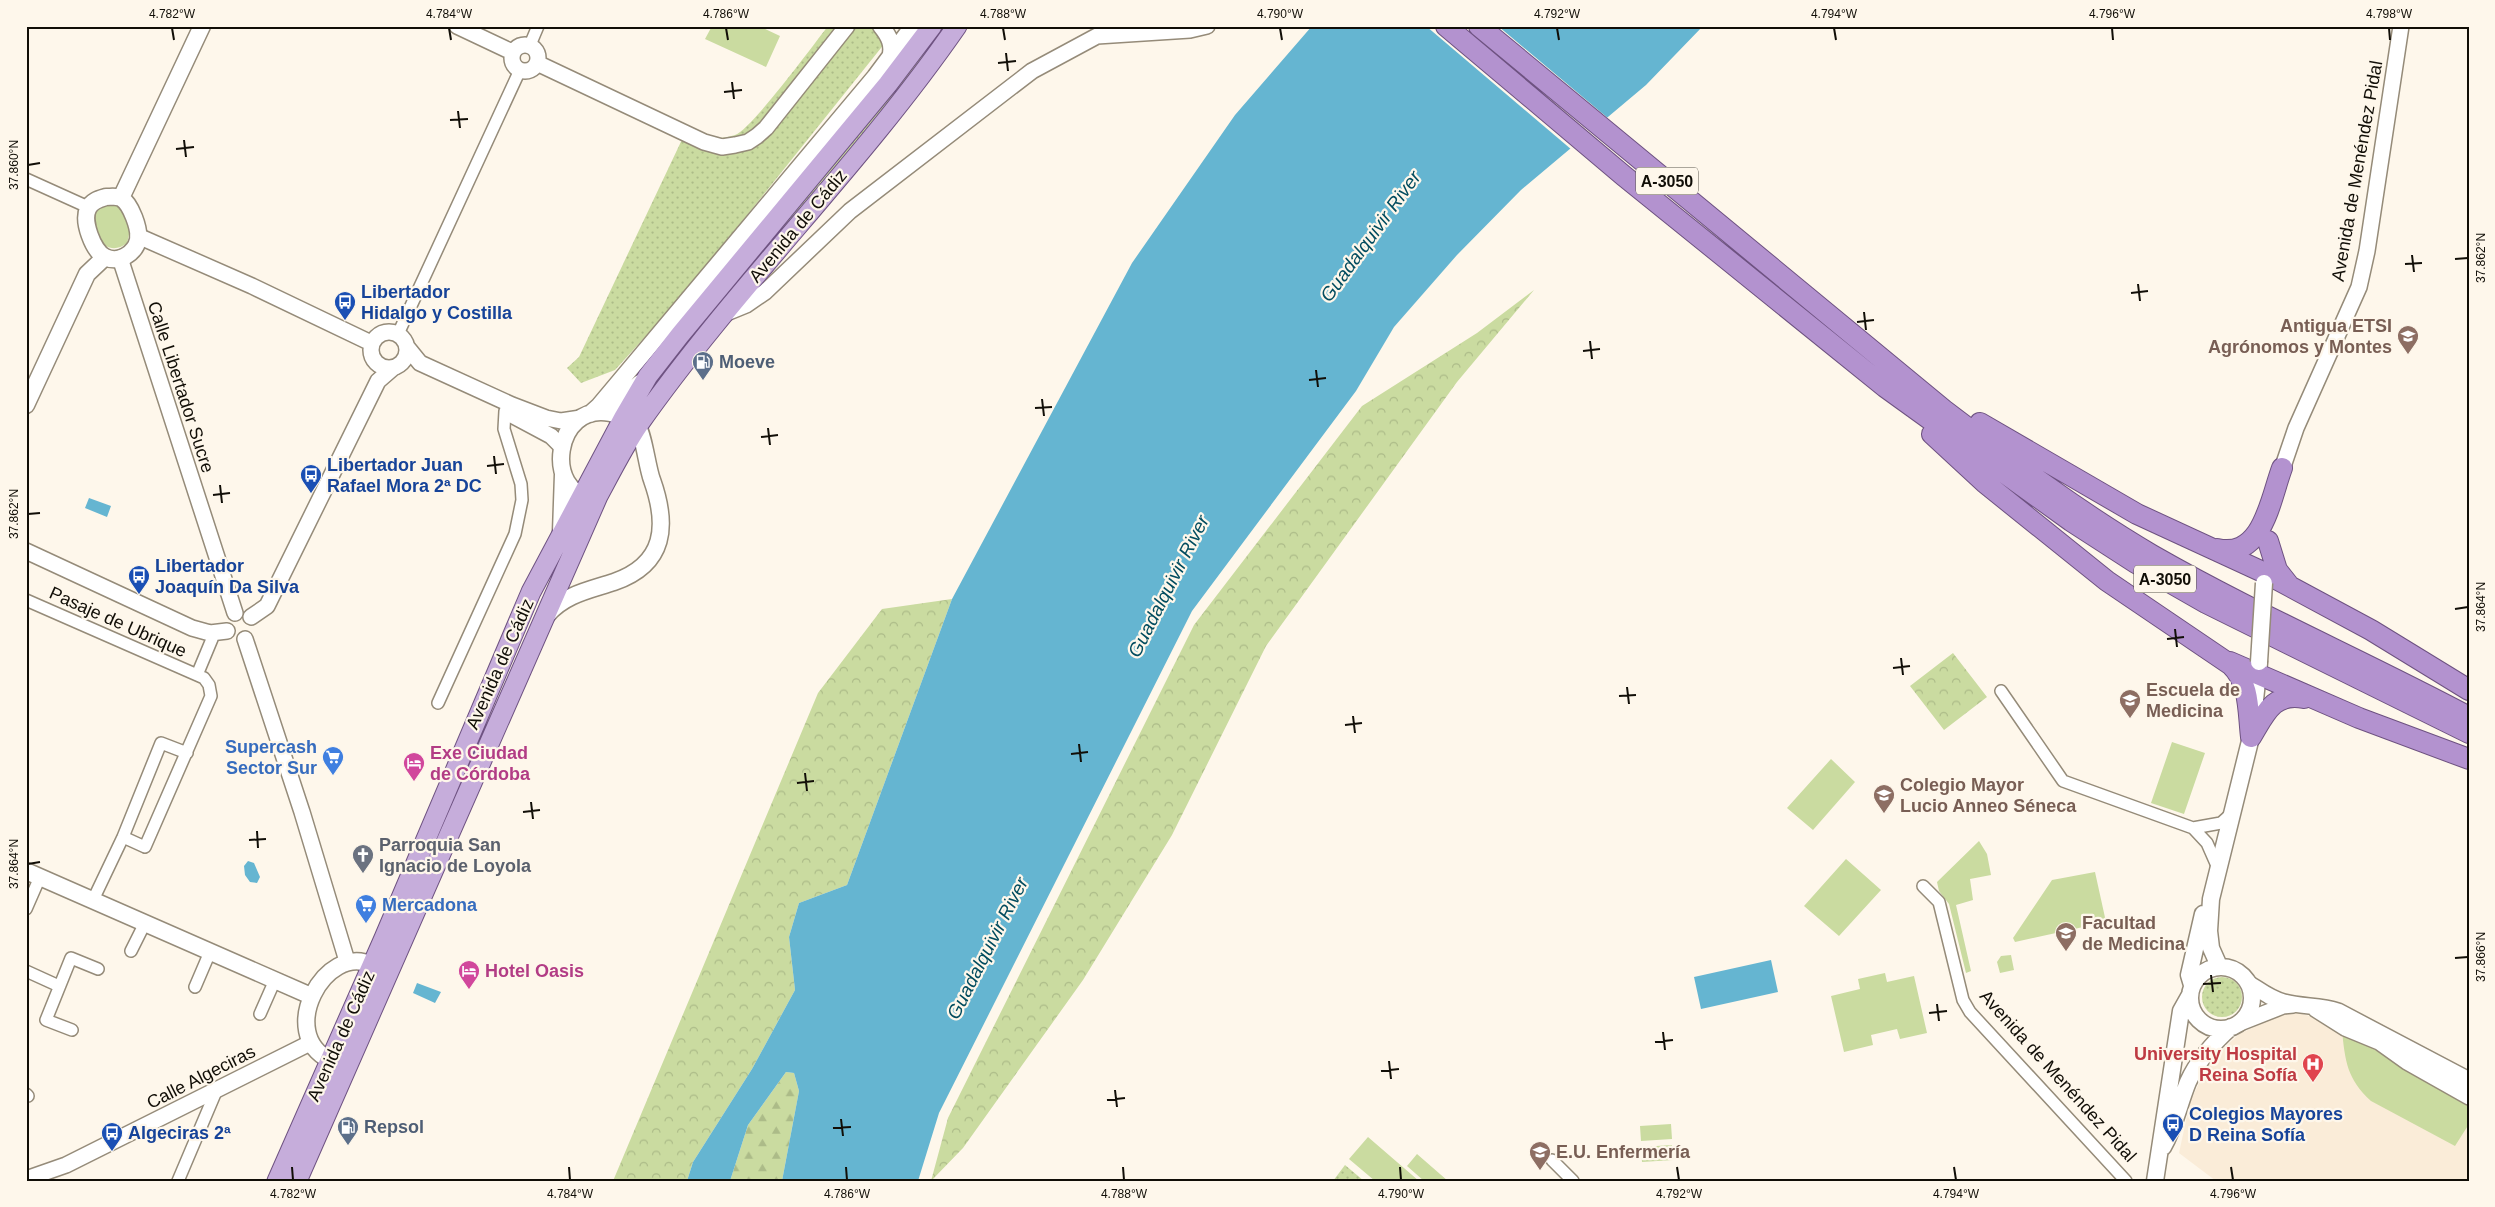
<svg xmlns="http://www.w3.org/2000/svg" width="2495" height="1207" font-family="Helvetica,sans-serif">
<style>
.medical{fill:#faecd8}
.grass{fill:url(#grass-dots)}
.forest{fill:url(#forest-firs)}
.park{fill:url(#park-crowns)}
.garden{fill:#cadba0}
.water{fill:#65b5d1}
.pier{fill:#fef7eb}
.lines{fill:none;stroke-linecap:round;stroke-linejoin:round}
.minor-casing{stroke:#958b79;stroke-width:14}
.tertiary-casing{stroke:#958b79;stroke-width:18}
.secondary-casing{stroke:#958b79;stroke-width:19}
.primary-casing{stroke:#6e5281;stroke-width:21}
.trunk-casing{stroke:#6e5281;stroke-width:22}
.minor{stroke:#fff;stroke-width:11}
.tertiary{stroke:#fff;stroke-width:15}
.secondary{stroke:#fff;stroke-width:16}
.primary{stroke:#c6addb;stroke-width:19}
.trunk{stroke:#b392cf;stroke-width:20}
.secondary-bridge-casing{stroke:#958b79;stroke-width:19;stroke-linecap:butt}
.secondary-bridge{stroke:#fff;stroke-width:16}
.ticks{fill:none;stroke:#110e07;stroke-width:2}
.labels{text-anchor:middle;stroke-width:4.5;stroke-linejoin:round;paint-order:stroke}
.shield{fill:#fef7eb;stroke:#58544b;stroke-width:1}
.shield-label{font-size:16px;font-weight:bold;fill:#110e07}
.street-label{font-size:18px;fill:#110e07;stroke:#fef7eb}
.transit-label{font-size:18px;font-weight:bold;fill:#164399;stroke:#fef7eb;text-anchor:start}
.education-label{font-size:18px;font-weight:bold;fill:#785e54;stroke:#fef7eb;text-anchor:start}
.service-label{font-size:18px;font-weight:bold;fill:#4e5e75;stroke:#fef7eb;text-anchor:start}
.shop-label{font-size:18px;font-weight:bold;fill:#366cbe;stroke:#fef7eb;text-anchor:end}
.hotel-label{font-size:18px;font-weight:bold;fill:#b23c85;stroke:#fef7eb;text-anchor:start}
.worship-label{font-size:18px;font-weight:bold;fill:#5b616d;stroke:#fef7eb;text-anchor:start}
.health-label{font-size:18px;font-weight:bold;fill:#be3a42;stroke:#fef7eb;text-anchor:end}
.water-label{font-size:19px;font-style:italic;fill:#024c5f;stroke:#fef7eb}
.neatline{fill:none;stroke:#110e07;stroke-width:2}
.ticks-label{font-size:12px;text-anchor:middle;fill:#110e07}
</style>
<defs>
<pattern id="grass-dots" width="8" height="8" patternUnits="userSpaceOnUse" patternTransform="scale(1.25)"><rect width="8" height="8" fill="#cadba0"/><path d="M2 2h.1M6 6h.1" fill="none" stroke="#acbb88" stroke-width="1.8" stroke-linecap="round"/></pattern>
<pattern id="forest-firs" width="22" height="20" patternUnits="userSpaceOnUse" patternTransform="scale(1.25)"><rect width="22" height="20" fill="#cadba0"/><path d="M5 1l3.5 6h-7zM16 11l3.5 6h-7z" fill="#acbb88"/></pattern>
<pattern id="park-crowns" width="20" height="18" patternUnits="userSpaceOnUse" patternTransform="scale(1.25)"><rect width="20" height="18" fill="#cadba0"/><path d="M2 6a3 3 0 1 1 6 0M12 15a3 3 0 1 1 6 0" fill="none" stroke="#acbb88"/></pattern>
</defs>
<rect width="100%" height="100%" fill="#fef7eb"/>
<!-- medical -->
<path class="medical" d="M2299,1013L2321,1019L2373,1045L2394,1065L2469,1107V1181H2216L2179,1153L2190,1102L2209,1062L2239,1034L2282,1014Z"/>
<!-- grass -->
<path class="grass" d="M828,26H876L889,38L683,295L615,370L581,383L567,368L579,357L687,129C704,137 716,141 735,135C751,130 814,44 828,26Z
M941,26H949L931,53L646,405L642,402L671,358Z
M2202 997a20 20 0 1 1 40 0a20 20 0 1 1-40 0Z
M1345,1165L1364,1181H1333Z"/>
<!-- forest -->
<path class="forest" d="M786,1072L794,1073L799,1091L782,1181H730L748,1125Z"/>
<!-- park -->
<path class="park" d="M1534,290L1457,382L1266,646L1172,835L1083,980L963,1148L931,1181L948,1118L1194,625L1362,406L1477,333Z
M952,599L847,885L799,903L789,937L795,990L752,1069L693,1162L687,1181H613L818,693L882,609Z
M1953,653L1987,697L1944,730L1910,686Z"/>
<!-- garden -->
<path class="garden" d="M712,26H759L780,36L766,67L705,39Z
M112,202C127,212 133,225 127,243C110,257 92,240 92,220C92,216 95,211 96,208Z
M2172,742L2205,753L2184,814L2151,803Z
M1831,759L1855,782L1813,830L1787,808Z
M1979,841L1987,854L1991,875L1970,879L1973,900L1956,905L1971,971L1966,973L1949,904L1939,891L1937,882Z
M1846,859L1881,890L1839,936L1804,906Z
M2095,872L2106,922L2015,942L2013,938L2052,880Z
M2011,955L2014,970L2000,973L1997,962L2001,956Z
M1885,973L1887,982L1914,976L1927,1033L1900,1039L1897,1029L1871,1035L1873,1045L1844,1052L1831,996L1860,989L1858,979Z
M2342,1030L2469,1107V1124L2455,1146L2371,1101C2347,1079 2345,1061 2342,1030Z
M1671,1124L1672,1139L1641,1141L1640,1126Z
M1368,1137L1419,1181H1375L1349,1159Z
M1672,1145L1673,1160L1642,1162L1641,1147Z
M1417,1154L1448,1181H1424L1407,1166Z"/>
<!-- water -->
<path class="water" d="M1312,26H1703L1646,85L1521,190L1457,255L1394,327L1356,391L1192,611L939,1113L918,1181H782L799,1091L794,1073L786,1072L748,1125L730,1181H687L693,1162L752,1069L795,990L789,937L799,903L847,885L952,599L1132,263L1235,115Z
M89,498L111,506L107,517L85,508Z
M248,861L254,863L260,877L257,883L250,882L245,875L244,866Z
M1771,960L1778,992L1701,1009L1694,977Z
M417,983L441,992L435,1003L413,993Z"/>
<!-- pier -->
<path class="pier" d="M1426,26H1498L1609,119L1572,150Z"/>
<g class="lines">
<!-- minor casing -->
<g class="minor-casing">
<path id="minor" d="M530,45L538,26
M26,179L88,207
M398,334L520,70
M26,600L204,678L209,685L211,696L145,847L123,837
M197,675L212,639V632
M2001,691L2063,781L2193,828L2207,843L2218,868
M438,703L515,534L522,500L521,484L504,429L505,411
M2193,828L2221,823L2231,814
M1923,886L1939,902L1963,1000L1970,1012L2126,1181
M93,900L123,837L161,743L187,753
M26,909L40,877
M131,951L145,923
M26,971L59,986
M195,987L210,952
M260,1014L275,980
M72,1030L46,1020L71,958L98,969
M26,1094L28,1096
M1552,1160L1573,1181
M178,1181L217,1089"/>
</g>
<!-- tertiary casing -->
<g class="tertiary-casing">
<path id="tertiary" d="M457,26L512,52
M512 58a13 13 0 1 1 26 0a13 13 0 1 1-26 0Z
M537,63L704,142L722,147L735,145L748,142L757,136L766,128L847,26
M138,236L252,286L371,343
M120,258L235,613
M724,314L746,305L765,292L850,211L1032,71L1097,36L1190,30L1207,26
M371 350a18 18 0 1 1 36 0a18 18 0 1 1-36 0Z
M407,347L420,363L512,405L546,418L561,421L581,418
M510,414L551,436L561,446
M2279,478L2296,428L2359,287L2367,251L2401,26
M26,551L192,628L210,633L227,631
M251,617L267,606L378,381L393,368
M245,639L302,812L347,961
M2250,984C2261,991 2271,999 2284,1002C2303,1007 2320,1005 2338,1011L2469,1080
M2315,1009L2345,1028L2379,1042L2407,1062L2469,1097
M2240,1023L2283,1006L2293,1005
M26,1179L66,1165L310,1043"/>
</g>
<!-- secondary casing -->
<g class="secondary-casing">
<path id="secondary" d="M881,26C889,36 894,45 890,58
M106,197C111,197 117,196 121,198C131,204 140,229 138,240C135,253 119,264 105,257C93,251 82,221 88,209C91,201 99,199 106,197Z
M121,198L202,26
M26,405L87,274L105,257
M606,412L640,383
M590,414L599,406L875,77L913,26
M561,532L563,474
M547,615C565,594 590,590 614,582C666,564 668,525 652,480C647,467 644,435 637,425C631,418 620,414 610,413C554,402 543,494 593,498
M26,871L311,996
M2219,966L2211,948L2209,931L2211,899L2251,737L2259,663
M2190 998a31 31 0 1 1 62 0a31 31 0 1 1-62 0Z
M2192,985L2189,975L2203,914
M330,1060C276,1034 325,942 372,965
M2163,1147C2175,1126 2179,1104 2188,1082C2198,1060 2213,1043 2231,1027
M2155,1181L2181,1011L2190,995"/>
</g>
<!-- primary casing -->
<g class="primary-casing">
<path id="primary" d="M277,1181L384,938L531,592L624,417L648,376L680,335L888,84L932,26
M297,1181L598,496C611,472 624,446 639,424C737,285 860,166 957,26"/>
</g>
<!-- trunk casing -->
<g class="trunk-casing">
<path id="trunk" d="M1446,26L1624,176L1885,387L2071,521L2136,563L2206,603L2469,733
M1479,26L1944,410C2011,461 2079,512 2152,555C2255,614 2364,661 2469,717
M1980,423L2137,514L2265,573L2371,630L2469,690
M1932,434L1985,483L2107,581L2231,665C2250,683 2248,712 2251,737
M2268,541L2277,570L2288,584
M2217,549C2263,559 2270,500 2282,468
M2230,662L2359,718L2469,759
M2251,737C2265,714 2273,692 2304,698"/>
</g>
<!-- minor -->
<use href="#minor" class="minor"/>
<!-- tertiary -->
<use href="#tertiary" class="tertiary"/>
<!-- secondary -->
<use href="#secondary" class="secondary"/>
<!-- primary -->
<use href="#primary" class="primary"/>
<!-- trunk -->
<use href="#trunk" class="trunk"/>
<!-- secondary-bridge casing -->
<g class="secondary-bridge-casing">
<path id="secondary-bridge" d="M2259,662L2264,583"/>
</g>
<!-- secondary-bridge -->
<use href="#secondary-bridge" class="secondary-bridge"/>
</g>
<!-- ticks -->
<path class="ticks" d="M172,28L174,40M449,28L451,40M726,28L728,40M1003,28L1005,40M1280,28L1282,40M1557,28L1559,40M1834,28L1836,40M2112,28L2113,40M2389,28L2390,40M1006,53L1008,71M998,63L1016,61M732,82L734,99M724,92L742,90M458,111L460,128M450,120L468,119M184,140L186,157M176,149L194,147M28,165L40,163M2412,255L2414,272M2455,259L2468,258M2405,264L2422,263M2138,284L2140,301M2131,293L2148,291M1864,312L1866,330M1857,322L1874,320M1590,341L1592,359M1583,351L1600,349M1316,370L1318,387M1309,380L1326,378M1042,399L1044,416M1035,408L1052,407M768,428L770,445M761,437L778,435M494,456L496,474M487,466L504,464M220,485L222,503M213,495L230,493M28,514L40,513M2455,609L2468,607M2175,629L2177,647M2167,639L2184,637M1901,658L1903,675M1893,668L1910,666M1627,687L1629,704M1619,696L1636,695M1353,716L1355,733M1345,725L1362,723M1079,744L1081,762M1071,754L1088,752M805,773L807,791M797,783L814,781M531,802L533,819M523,812L540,810M257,831L258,848M249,840L266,839M28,864L40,862M2455,958L2468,957M2211,975L2213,992M2203,984L2221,983M1937,1004L1939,1021M1929,1013L1947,1011M1663,1032L1665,1050M1655,1042L1673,1040M1389,1061L1391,1079M1381,1071L1399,1069M1115,1090L1117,1107M1107,1100L1125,1098M841,1119L843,1136M833,1128L851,1127M292,1167L293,1180M569,1167L570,1180M846,1167L847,1180M1123,1167L1124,1180M1400,1167L1401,1180M1677,1167L1679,1180M1954,1167L1956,1180M2231,1167L2233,1180"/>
<!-- icons -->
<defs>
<g id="bus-pin" transform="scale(1.125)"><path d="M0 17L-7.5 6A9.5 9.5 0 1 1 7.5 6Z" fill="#1a4fb4" stroke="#fef7eb"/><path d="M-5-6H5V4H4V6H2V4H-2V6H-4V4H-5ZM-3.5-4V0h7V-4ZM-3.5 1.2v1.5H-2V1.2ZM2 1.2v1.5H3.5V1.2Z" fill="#fff"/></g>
<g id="university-pin" transform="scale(1.125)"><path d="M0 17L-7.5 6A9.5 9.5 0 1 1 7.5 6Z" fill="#8d6e63" stroke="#fef7eb"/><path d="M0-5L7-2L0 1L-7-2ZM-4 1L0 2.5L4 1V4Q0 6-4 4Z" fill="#fff"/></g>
<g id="fuel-pin" transform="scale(1.125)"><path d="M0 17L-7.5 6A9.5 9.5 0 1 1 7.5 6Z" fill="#5c6f8a" stroke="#fef7eb"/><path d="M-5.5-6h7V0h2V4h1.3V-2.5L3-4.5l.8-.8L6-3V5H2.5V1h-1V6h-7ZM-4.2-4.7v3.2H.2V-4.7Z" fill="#fff"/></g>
<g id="supermarket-pin" transform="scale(1.125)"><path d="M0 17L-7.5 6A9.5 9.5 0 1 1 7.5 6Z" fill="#3f7fe0" stroke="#fef7eb"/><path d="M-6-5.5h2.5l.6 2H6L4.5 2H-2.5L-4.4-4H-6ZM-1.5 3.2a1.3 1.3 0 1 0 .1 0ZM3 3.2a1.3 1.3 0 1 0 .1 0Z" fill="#fff"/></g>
<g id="hotel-pin" transform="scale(1.125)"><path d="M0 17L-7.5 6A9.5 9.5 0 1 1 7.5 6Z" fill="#d1479c" stroke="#fef7eb"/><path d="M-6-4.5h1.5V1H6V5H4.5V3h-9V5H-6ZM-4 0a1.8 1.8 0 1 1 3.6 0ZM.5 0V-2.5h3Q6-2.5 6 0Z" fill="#fff"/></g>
<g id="church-pin" transform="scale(1.125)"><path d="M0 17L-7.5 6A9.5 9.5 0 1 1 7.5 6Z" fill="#6b7280" stroke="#fef7eb"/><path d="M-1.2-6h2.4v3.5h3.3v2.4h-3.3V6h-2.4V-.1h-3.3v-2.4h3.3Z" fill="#fff"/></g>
<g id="hospital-pin" transform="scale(1.125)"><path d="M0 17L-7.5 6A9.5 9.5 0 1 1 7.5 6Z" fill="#e0444e" stroke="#fef7eb"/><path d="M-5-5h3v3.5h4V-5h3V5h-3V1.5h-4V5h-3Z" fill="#fff"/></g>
</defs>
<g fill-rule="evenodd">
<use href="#bus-pin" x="345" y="302"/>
<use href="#university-pin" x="2408" y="336"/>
<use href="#fuel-pin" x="703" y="362"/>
<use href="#bus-pin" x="311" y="475"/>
<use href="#bus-pin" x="139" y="576"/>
<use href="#university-pin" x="2130" y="700"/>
<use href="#supermarket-pin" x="333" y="757"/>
<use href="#hotel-pin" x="414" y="763"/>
<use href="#university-pin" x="1884" y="795"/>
<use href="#church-pin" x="363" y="855"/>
<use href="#supermarket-pin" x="366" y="905"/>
<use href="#university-pin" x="2066" y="933"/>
<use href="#hotel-pin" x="469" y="971"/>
<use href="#hospital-pin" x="2313" y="1064"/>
<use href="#bus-pin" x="2173" y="1124"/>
<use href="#fuel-pin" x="348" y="1127"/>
<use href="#bus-pin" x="112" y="1133"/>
<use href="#university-pin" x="1540" y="1152"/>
</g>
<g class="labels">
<!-- shield labels -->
<g class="shield">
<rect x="1636" y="167.5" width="62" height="27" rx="4"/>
<rect x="2134" y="565.5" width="62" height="27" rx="4"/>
</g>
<g class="shield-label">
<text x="1667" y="187">A-3050</text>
<text x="2165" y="585">A-3050</text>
</g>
<!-- street labels -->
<g class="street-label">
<text transform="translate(2357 171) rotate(-80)" y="6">Avenida de Menéndez Pidal</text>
<text transform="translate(798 226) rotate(-50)" y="6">Avenida de Cádiz</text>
<text transform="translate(181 387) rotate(72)" y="6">Calle Libertador Sucre</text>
<text transform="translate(118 622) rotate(24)" y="6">Pasaje de Ubrique</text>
<text transform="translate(500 664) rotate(-66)" y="6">Avenida de Cádiz</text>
<text transform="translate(341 1036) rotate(-66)" y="6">Avenida de Cádiz</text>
<text transform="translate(2058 1076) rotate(48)" y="6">Avenida de Menéndez Pidal</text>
<text transform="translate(201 1077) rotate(-27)" y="6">Calle Algeciras</text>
</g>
<!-- transit labels -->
<g class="transit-label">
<text x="361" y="298">Libertador<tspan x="361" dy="21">Hidalgo y Costilla</tspan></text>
<text x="327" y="471">Libertador Juan<tspan x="327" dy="21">Rafael Mora 2ª DC</tspan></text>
<text x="155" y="572">Libertador<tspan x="155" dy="21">Joaquín Da Silva</tspan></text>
<text x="2189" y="1120">Colegios Mayores<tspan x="2189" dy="21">D Reina Sofía</tspan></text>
<text x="128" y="1139">Algeciras 2ª</text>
</g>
<!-- education labels -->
<g class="education-label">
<text x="2392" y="332" text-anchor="end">Antigua ETSI<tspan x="2392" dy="21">Agrónomos y Montes</tspan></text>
<text x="2146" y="696">Escuela de<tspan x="2146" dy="21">Medicina</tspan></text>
<text x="1900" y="791">Colegio Mayor<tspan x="1900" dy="21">Lucio Anneo Séneca</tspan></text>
<text x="2082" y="929">Facultad<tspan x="2082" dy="21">de Medicina</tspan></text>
<text x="1556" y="1158">E.U. Enfermería</text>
</g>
<!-- service labels -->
<g class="service-label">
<text x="719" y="368">Moeve</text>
<text x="364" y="1133">Repsol</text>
</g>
<!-- shop labels -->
<g class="shop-label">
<text x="317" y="753">Supercash<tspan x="317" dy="21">Sector Sur</tspan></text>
<text x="382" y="911" text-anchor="start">Mercadona</text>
</g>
<!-- hotel labels -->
<g class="hotel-label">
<text x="430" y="759">Exe Ciudad<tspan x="430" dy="21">de Córdoba</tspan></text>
<text x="485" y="977">Hotel Oasis</text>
</g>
<!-- worship labels -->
<g class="worship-label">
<text x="379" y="851">Parroquia San<tspan x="379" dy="21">Ignacio de Loyola</tspan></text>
</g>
<!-- health labels -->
<g class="health-label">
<text x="2297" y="1060">University Hospital<tspan x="2297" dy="21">Reina Sofía</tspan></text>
</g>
<!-- water labels -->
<g class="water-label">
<text transform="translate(1370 236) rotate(-54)" y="7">Guadalquivir River</text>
<text transform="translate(1168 586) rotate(-63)" y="7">Guadalquivir River</text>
<text transform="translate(987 948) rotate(-63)" y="7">Guadalquivir River</text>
</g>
</g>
<!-- border -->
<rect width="2495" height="1207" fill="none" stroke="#fef7eb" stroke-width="55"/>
<rect x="28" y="28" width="2440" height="1152" class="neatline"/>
<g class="ticks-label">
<text x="172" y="18">4.782°W</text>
<text x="449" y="18">4.784°W</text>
<text x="726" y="18">4.786°W</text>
<text x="1003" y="18">4.788°W</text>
<text x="1280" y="18">4.790°W</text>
<text x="1557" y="18">4.792°W</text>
<text x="1834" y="18">4.794°W</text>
<text x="2112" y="18">4.796°W</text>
<text x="2389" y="18">4.798°W</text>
<text transform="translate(14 165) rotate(-90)" y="4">37.860°N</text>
<text transform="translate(2481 258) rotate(-90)" y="4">37.862°N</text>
<text transform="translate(14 514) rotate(-90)" y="4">37.862°N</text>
<text transform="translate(2481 607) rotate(-90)" y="4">37.864°N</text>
<text transform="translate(14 864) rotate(-90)" y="4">37.864°N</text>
<text transform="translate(2481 957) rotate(-90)" y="4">37.866°N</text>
<text x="293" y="1198">4.782°W</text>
<text x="570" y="1198">4.784°W</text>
<text x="847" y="1198">4.786°W</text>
<text x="1124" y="1198">4.788°W</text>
<text x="1401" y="1198">4.790°W</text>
<text x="1679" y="1198">4.792°W</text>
<text x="1956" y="1198">4.794°W</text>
<text x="2233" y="1198">4.796°W</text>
</g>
</svg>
